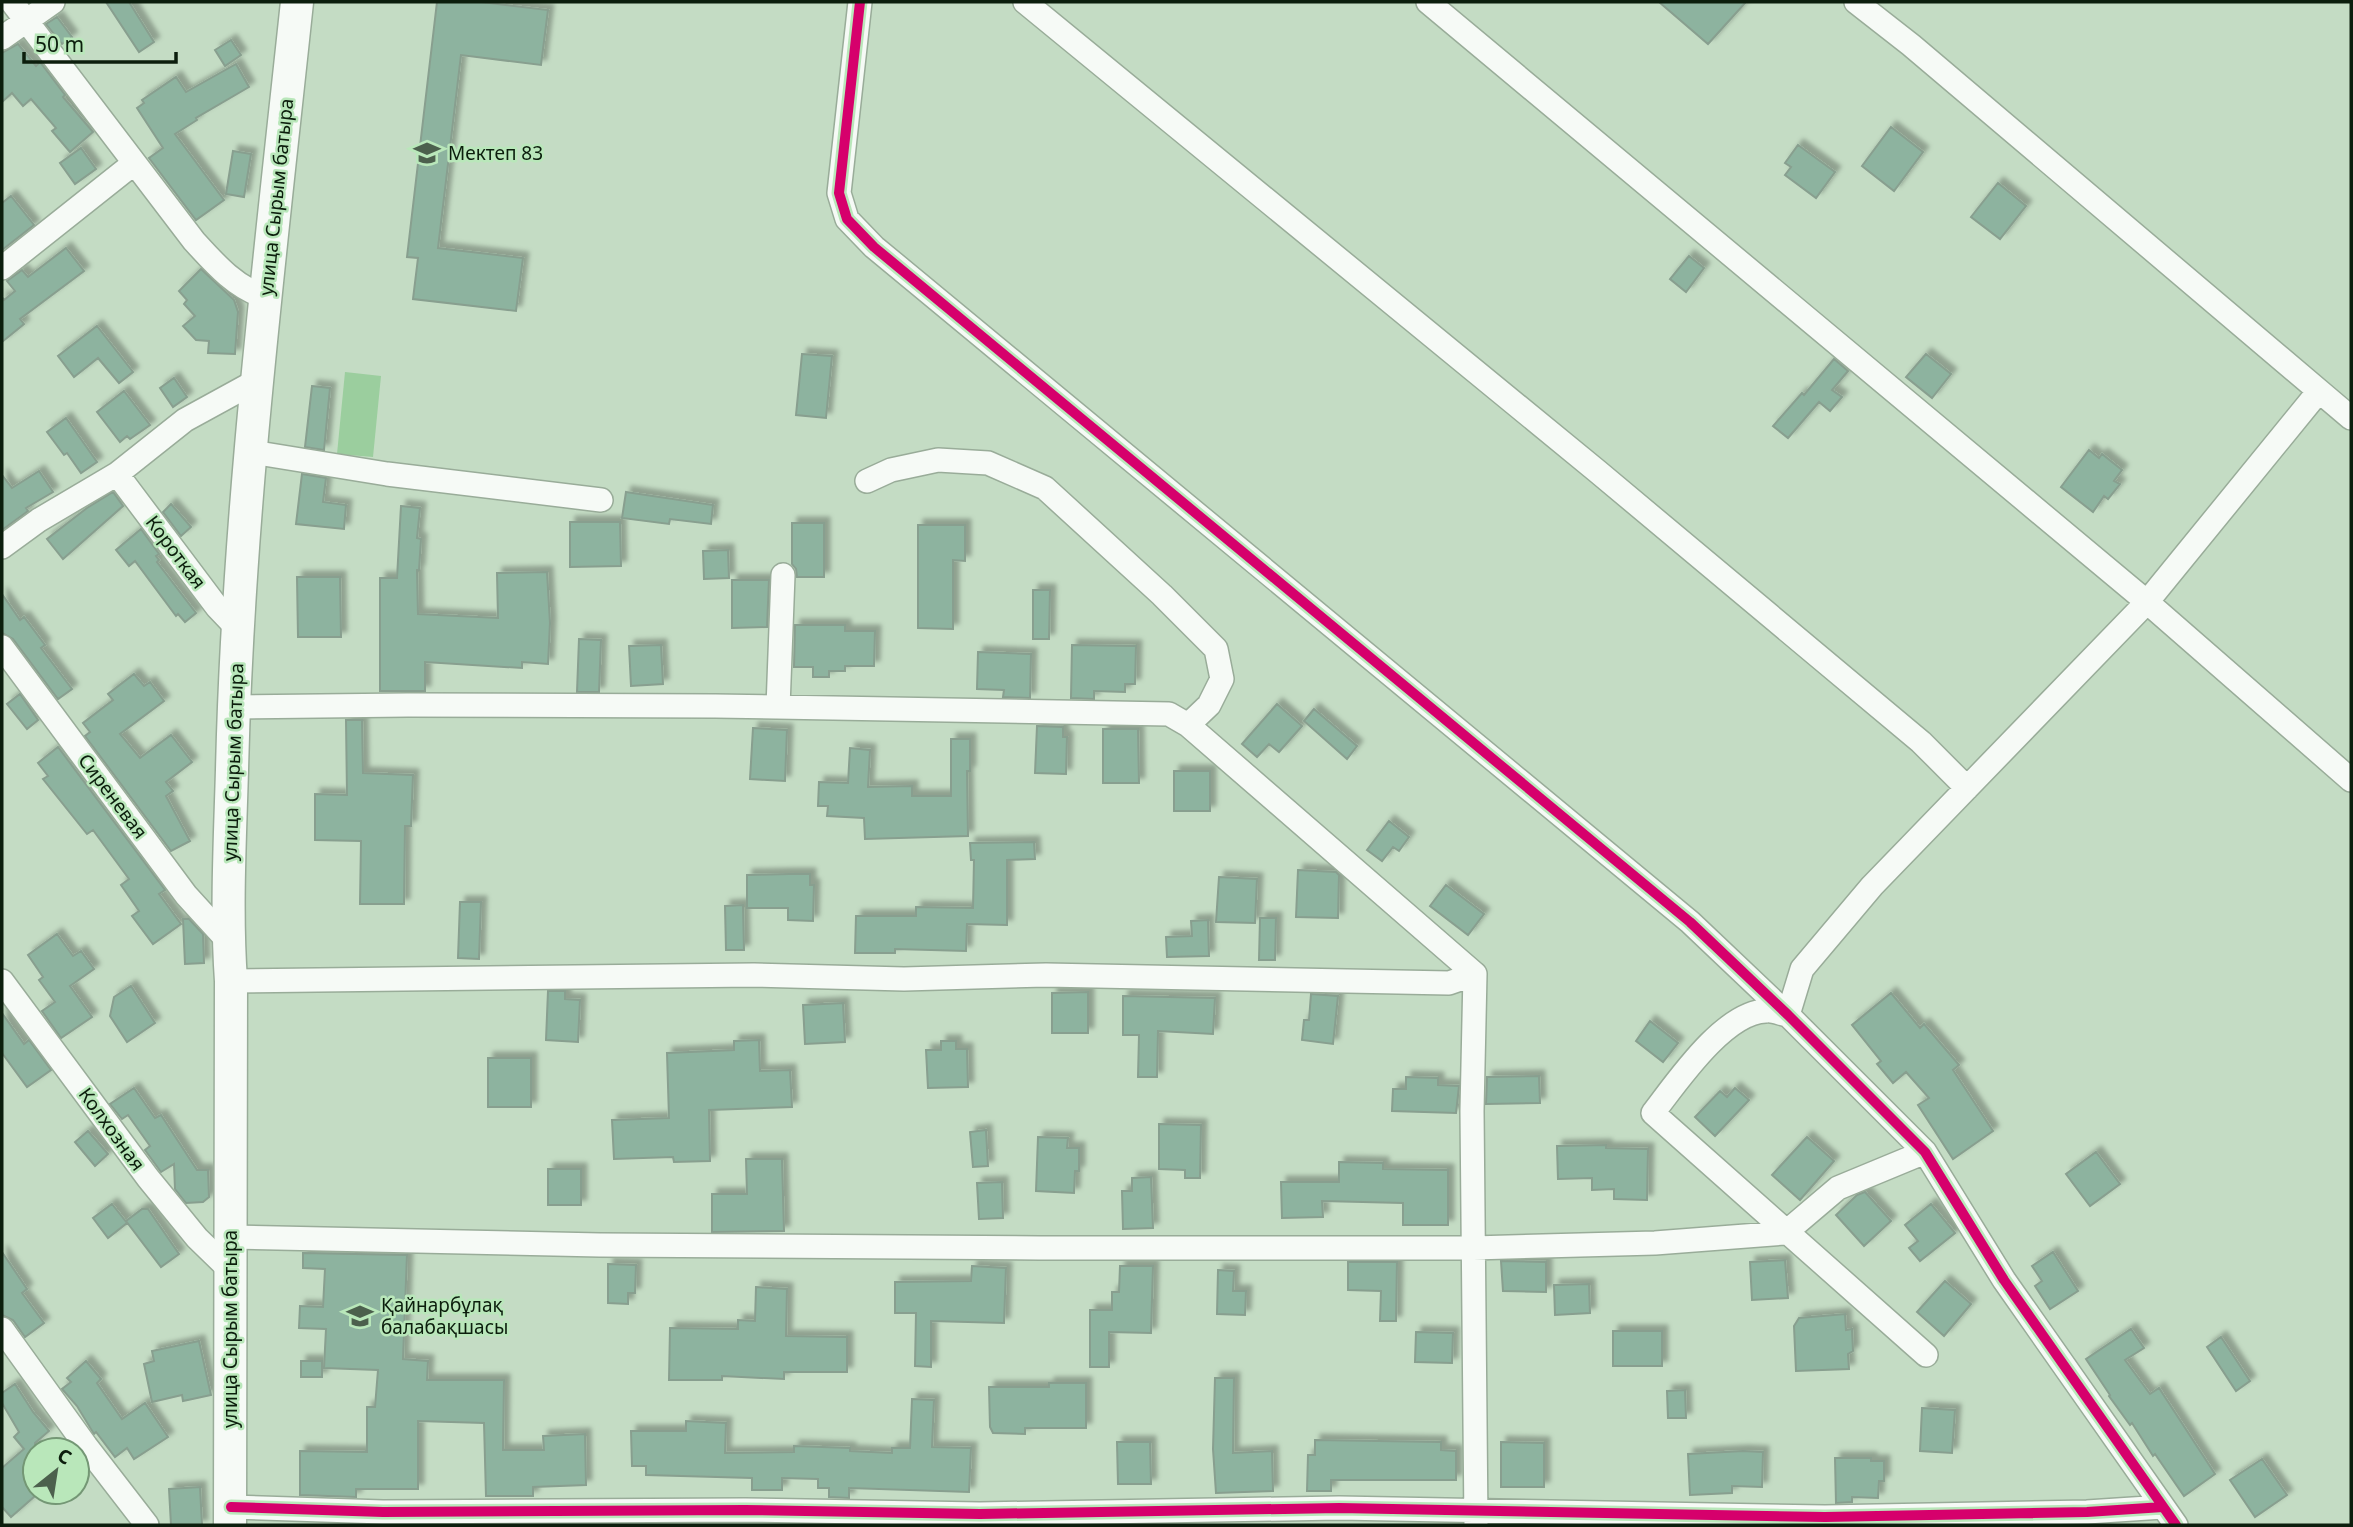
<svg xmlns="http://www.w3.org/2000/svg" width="2353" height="1527" font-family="'Noto Sans',sans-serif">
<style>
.green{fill:#9bce9e}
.building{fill:#8db39f;stroke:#889f8f;stroke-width:2;filter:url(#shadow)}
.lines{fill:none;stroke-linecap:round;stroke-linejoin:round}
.street-casing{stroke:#99ac99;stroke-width:26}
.secondary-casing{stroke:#99ac99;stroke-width:35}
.street{stroke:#f6faf6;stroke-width:23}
.secondary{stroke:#f6faf6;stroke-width:32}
.cycleway-casing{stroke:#b9e7ba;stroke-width:15}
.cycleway{stroke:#d6006c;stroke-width:10}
.labels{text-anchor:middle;stroke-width:5;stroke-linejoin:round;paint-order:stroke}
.poi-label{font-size:19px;fill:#0c1e0d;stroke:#b9e7ba;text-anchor:start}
.street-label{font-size:19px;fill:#0c1e0d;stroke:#b9e7ba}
</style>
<defs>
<filter id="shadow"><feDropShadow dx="5.5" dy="-5.5" stdDeviation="2" flood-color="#0004"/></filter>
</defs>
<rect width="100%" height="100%" fill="#c4dcc4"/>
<!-- green -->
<path class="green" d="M345,372L381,376L373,457L337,454Z"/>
<!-- building -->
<path class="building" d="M106,2H129L154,42L139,52Z
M437,2H481L548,10L541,65L461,55L438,248L523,258L516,311L413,299L418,258L407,257Z
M1659,2H1746L1708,44Z
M57,17L72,37L62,44L46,24Z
M231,40L241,55L225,66L215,50Z
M18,44L36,66L40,62L65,95L63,97L93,132L70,152L52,131L56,128L31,99L23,106L12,93L2,102V53Z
M236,64L249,87L196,118L197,120L175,134L224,200L196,220L149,158L163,148L137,108L144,103L142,100L176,77L186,92Z
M1891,127L1923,152L1894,191L1862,166Z
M1798,145L1835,172L1816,198L1785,175L1791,167L1785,163Z
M81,148L96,169L75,184L60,163Z
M233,151L251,154L244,197L226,194Z
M1998,183L2026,206L2000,239L1971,217Z
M11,196L34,225L2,250V203Z
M66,248L84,271L20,319L24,324L2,342V297L4,300L15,291L7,281L22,270L28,277Z
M1689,256L1704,268L1686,292L1670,279Z
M201,269L234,300L238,312L235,354L208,353L209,341L196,340L183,326L195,316L184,304L187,300L179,291Z
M97,326L133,372L119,383L98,358L74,377L58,356Z
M802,354L832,356L826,418L796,415Z
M1926,354L1951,374L1932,398L1906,377Z
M1834,359L1848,371L1832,390L1842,397L1830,411L1819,402L1788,438L1773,426L1802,393L1804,395Z
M174,378L187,397L173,407L160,388Z
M312,386L330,388L324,450L305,447Z
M124,391L150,425L130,439L127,436L120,442L97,412Z
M66,418L97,462L81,473L67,453L64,455L47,432Z
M2089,450L2099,458L2102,454L2122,470L2114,481L2120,484L2108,499L2104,496L2093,512L2061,487Z
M39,471L53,492L26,508L28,511L2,530V475L12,488Z
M302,474L326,478L323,502L346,505L344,529L296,524Z
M113,492L123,506L63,559L47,539L87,508Z
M626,492L713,505L711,524L670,519L669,524L622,518Z
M171,504L191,527L181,536L163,512Z
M401,506L420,508L417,538L421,539L419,570H417L418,614L498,618L497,573L547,572L550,623L548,664L522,662V668L425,662V691H380V578H397Z
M570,522H620L621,566L570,567Z
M792,523H824V577H797L796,569L792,564Z
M918,525H965V561L953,560V629L918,628Z
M141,529L159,554L156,556L159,560L157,562L196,613L185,622L178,614L176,616L135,561L129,566L116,550Z
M728,550L729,578L704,579L703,551Z
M297,577H340L341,637H298Z
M732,580H769L767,627L732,628Z
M1033,590H1050L1049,639H1033Z
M2,594L20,620L24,617L45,645L41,648L72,689L58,699L13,639L2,633Z
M795,625H845V631H875L874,666H845V671H829V677H813V667H794Z
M579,639L601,640L599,692H577Z
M661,645L663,684L631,686L629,646Z
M1072,645L1136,646L1135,684H1125V692L1094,691V699L1071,698Z
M978,652L1031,654L1030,698L1003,697L1004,690L977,689Z
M134,674L144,686L150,682L164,701L120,734L140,758L171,735L192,762L166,782L173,791L166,796L190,841L171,851L85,736L90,732L83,723L113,700L108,694Z
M20,694L38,720L27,729L7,704Z
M1277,704L1302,726L1279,752L1269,744L1257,757L1242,744Z
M1314,709L1357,746L1347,759L1304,721Z
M346,720H362L363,773L413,775L411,826H405L404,904H360L361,841L315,840V794L347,795Z
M1037,726L1063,727V737H1067L1066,774L1035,773Z
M753,728L787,730L785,781L750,779Z
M1103,729H1138L1139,783H1103Z
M951,739H970V771H967L968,836L865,839L864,818L827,816L828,806H818L819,782L848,783L850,748L870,750L868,787L912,786V796H951Z
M58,747L165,890L159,894L181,924L153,944L132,916L139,911L121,885L129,879L93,830L87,834L43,779L48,776L38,763Z
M1174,771H1210V811H1174Z
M1389,821L1409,837L1399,851L1393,847L1382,861L1367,850Z
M1034,842L1035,859L1007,860V925L967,924L966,951L895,949V953H855L856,916H916V907L973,908L974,860H971L970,843Z
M1298,870L1336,872L1339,875L1338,918L1296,917Z
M789,874H810V885H814L813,921L788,920V908H747V875Z
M1219,877L1257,879L1255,923L1216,922Z
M1446,885L1484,914L1468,935L1430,906Z
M460,902H481L479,959L458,958Z
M743,905L744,950H726L725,906Z
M1260,918H1276L1275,960H1259Z
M183,919H189L203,934L204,963L185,964Z
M1208,920L1209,956L1167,957L1166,937L1192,936L1191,921Z
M57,934L73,956L81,951L94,969L70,986L92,1017L61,1038L42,1011L55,1002L39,980L43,977L28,955Z
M131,986L155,1023L127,1042L110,1016L114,997Z
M548,991H565V999L580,1000L578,1042L546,1040Z
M1088,992V1033H1052V993Z
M1891,993L1920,1028L1924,1024L1959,1065L1953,1070L1993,1131L1953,1159L1918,1105L1929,1098L1906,1072L1893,1083L1877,1064L1881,1061L1852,1025Z
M1311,994L1338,996L1333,1044L1302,1040L1304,1020H1309Z
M1123,996L1215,998L1213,1034L1158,1031L1157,1077H1138L1139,1035H1123Z
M843,1003L845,1042L805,1044L803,1005Z
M2,1013L24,1044L29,1040L51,1070L27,1087L2,1053Z
M1650,1021L1678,1043L1663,1062L1636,1041Z
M759,1040L760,1071L790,1070L792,1107L709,1110L710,1161L674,1162L673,1157L614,1159L612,1120L669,1118L667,1053L734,1050V1041Z
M941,1041H956V1049H967L968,1087L928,1088L926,1050H941Z
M488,1058H531V1107H488Z
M1539,1076L1540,1103L1486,1104L1487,1077Z
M1406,1077L1438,1078V1085L1459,1086L1456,1113L1392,1111L1393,1089H1406Z
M134,1088L155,1118L161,1115L197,1170H208L209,1197L203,1202L186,1203L175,1189L174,1164L161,1172L145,1150L150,1146L128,1115L122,1119L110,1104Z
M1735,1088L1749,1100L1715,1136L1695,1117L1720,1091L1727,1097Z
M1159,1124L1201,1125L1200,1178H1185V1170L1159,1169Z
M986,1130L988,1166L973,1167L970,1132Z
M88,1131L108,1154L95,1166L75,1142Z
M1038,1137L1068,1138L1067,1148H1079V1171H1075L1074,1193L1036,1191Z
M1807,1137L1834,1161L1800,1200L1772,1175Z
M1606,1145V1148L1648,1149L1647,1200L1614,1199V1189L1592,1190V1178L1558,1179L1557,1146Z
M2096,1152L2120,1184L2090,1206L2066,1174Z
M746,1159H782L784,1231L712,1232V1194H747Z
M1339,1162L1383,1163V1169L1448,1170V1225H1403V1203L1322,1201L1323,1217L1282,1218L1281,1182H1339Z
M548,1169H581V1205H548Z
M1151,1177L1153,1228L1123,1229L1122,1191H1132V1178Z
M1002,1182L1003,1218L979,1219L977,1183Z
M1865,1192L1891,1221L1864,1246L1836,1215L1857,1195Z
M112,1204L127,1223L108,1238L93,1218Z
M1931,1204L1955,1233L1920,1261L1909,1248L1918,1241L1905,1225Z
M142,1209H148L179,1254L161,1267L126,1221Z
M2,1252L27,1289L22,1293L44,1323L25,1337L13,1320L2,1315Z
M2053,1252L2078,1291L2050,1309L2035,1286L2042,1281L2032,1266Z
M303,1253L407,1255L403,1359L428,1361L427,1380H504L503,1450H544L543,1436L585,1434L586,1485L533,1487V1496H486L484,1423L418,1421V1489H356V1497L300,1495V1451L367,1452V1407H375L378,1370L324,1368L326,1329L299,1328L300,1306L323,1307L325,1269L303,1268Z
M1785,1260L1788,1298L1752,1300L1750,1262Z
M1501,1261L1546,1262V1292L1503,1291Z
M1348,1262H1397L1396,1321H1380L1381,1291L1348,1290Z
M608,1264L636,1265L635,1293H628V1304L608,1303Z
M972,1266L1006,1268L1004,1323L931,1321V1367L915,1366L916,1313H895V1282L971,1281Z
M1120,1266H1153L1151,1333L1109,1332V1367H1090V1310H1112V1292H1119Z
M1218,1270L1234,1271L1233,1291H1246L1245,1315L1217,1314Z
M1945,1281L1971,1304L1944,1336L1917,1312Z
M1589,1284L1590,1313L1555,1315L1554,1285Z
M756,1287L787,1289L786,1336L847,1337V1372H784V1379L722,1376V1380H669L670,1328L738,1329V1320L755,1321Z
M1845,1314L1846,1330L1852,1329L1853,1351L1848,1354L1849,1369L1796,1371L1794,1326L1799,1318Z
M2131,1329L2144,1348L2125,1360L2150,1394L2159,1388L2215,1474L2184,1496L2155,1454L2153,1456L2132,1423L2130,1425L2109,1396L2110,1395L2086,1359Z
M1613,1331H1662V1366H1613Z
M1416,1332L1453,1333L1452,1363L1415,1362Z
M2221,1337L2250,1381L2236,1391L2207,1347Z
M199,1341L211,1395L183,1401L182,1395L152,1402L144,1364L154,1361L152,1351Z
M86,1361L101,1379L97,1383L122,1419L145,1403L168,1437L134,1459L127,1448L115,1457L96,1432L94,1434L77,1406L62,1389L71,1382L67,1378Z
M301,1361H322V1377H301Z
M1215,1378H1234L1233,1453L1272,1451L1273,1491L1216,1493L1213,1449Z
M1049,1383H1086V1428H1025V1434L993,1433L990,1427L989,1387H1049Z
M15,1384L33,1412L49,1431L35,1443V1496L11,1517L2,1507V1468L24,1449L14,1437L19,1432L2,1403V1393Z
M1685,1390L1686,1418H1668L1667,1391Z
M912,1399L934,1400L932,1447L971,1448L969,1492L849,1488V1498L829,1497V1488H818V1479L782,1478V1490H752V1478L646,1475V1466H632L631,1431H686V1421L726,1423L725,1453L794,1452V1446L850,1448V1451L892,1453V1448H910Z
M1922,1408L1955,1410L1952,1453L1920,1451Z
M1315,1440L1441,1442V1450L1456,1451V1480H1331V1491H1307L1308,1455H1315Z
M1117,1442H1150L1151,1484H1118Z
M1501,1442L1544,1443V1487H1501Z
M1743,1451L1763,1452L1762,1487L1732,1486V1493L1690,1495L1688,1454Z
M1835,1458H1871V1461H1884V1481H1879L1878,1498L1852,1497V1502L1836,1503Z
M2262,1459L2287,1495L2255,1517L2230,1480Z
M200,1487L202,1525H171L169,1489Z"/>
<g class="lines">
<!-- street casing -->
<g class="street-casing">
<path id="street" d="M12,2L194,241C215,264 235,287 265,297
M860,2L839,193L847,219L874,247L1690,922L1788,1015L1925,1152L2004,1280L2176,1525
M1025,2L1597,471L1921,742L1967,788
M1428,2L2147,602L2351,780
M1856,2L1911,45L2351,418
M2,38L53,2
M2,268L133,164
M252,452L387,474L601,500
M117,474L217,607L237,628
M867,481L891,470L938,460L988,463L1045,488L1162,595L1216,649L1222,679L1209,705L1188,725
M2,547L39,520L117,474L185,420L258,380
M2,647L186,895L228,941
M234,707L408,705L715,706L1169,714L1188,725L1475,974
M778,707L783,575
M1475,974L1472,1111L1476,1524
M2,981L148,1178L197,1238L230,1270
M231,981L754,975L904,979L1046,975L1449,983L1475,974
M1788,1015L1802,969L1872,886L2147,602L2319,391
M1788,1015C1781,1014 1773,1010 1766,1011C1724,1012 1677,1082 1653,1113L1926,1355
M230,1237L600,1245L1040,1248H1473L1655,1243L1785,1233L1838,1188L1925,1152
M2,1329L86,1446L147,1525
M231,1507L383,1512L745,1510L980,1514L1339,1508L1825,1517L2087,1512L2163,1507"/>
</g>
<!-- secondary casing -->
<g class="secondary-casing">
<path id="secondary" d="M230,1525L231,981C226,911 230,840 232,770C238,513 270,257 297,2"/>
</g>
<!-- street -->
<use href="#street" class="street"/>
<!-- secondary -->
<use href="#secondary" class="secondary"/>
<!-- cycleway casing -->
<g class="cycleway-casing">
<path id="cycleway" d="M860,2L839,193L847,219L874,247L1690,922L1788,1015L1925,1152L2004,1280L2176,1525
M231,1507L383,1512L745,1510L980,1514L1339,1508L1825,1517L2087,1512L2163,1507"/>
</g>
<!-- cycleway -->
<use href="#cycleway" class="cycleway"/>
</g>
<!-- icons -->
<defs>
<g id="school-bare" transform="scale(2.1)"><path d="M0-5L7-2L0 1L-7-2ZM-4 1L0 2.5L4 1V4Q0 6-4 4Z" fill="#4c604d" stroke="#b9e7ba" stroke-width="2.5" paint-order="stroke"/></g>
</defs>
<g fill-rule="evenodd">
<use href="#school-bare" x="427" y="153"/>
<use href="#school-bare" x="360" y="1316"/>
</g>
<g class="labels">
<!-- poi labels -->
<g class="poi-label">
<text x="448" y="160">Мектеп 83</text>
<text x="381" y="1312">Қайнарбұлақ<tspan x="381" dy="22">балабақшасы</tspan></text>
</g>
<!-- street labels -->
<g class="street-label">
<text transform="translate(276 197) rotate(-84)" y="7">улица Сырым батыра</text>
<text transform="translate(176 552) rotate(53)" y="7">Короткая</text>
<text transform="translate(233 762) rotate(-88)" y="7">улица Сырым батыра</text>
<text transform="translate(113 796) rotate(53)" y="7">Сиреневая</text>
<text transform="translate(112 1129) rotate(54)" y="7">Колхозная</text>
<text transform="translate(230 1329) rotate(-90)" y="7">улица Сырым батыра</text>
</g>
</g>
<!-- border -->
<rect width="2353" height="1527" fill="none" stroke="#0c1e0d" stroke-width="7"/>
<!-- north arrow -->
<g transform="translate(56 1471) rotate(30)"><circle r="33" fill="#b9e7ba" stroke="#749775" stroke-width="2"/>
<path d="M0-5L12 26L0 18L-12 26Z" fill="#4c604d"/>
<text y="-10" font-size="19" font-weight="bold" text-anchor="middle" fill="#0c1e0d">С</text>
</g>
<!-- scale -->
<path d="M24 52v10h152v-10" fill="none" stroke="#0c1e0d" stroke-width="3.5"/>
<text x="35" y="52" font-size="21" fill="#0c1e0d" stroke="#b9e7ba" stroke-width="5" paint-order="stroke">50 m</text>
</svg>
